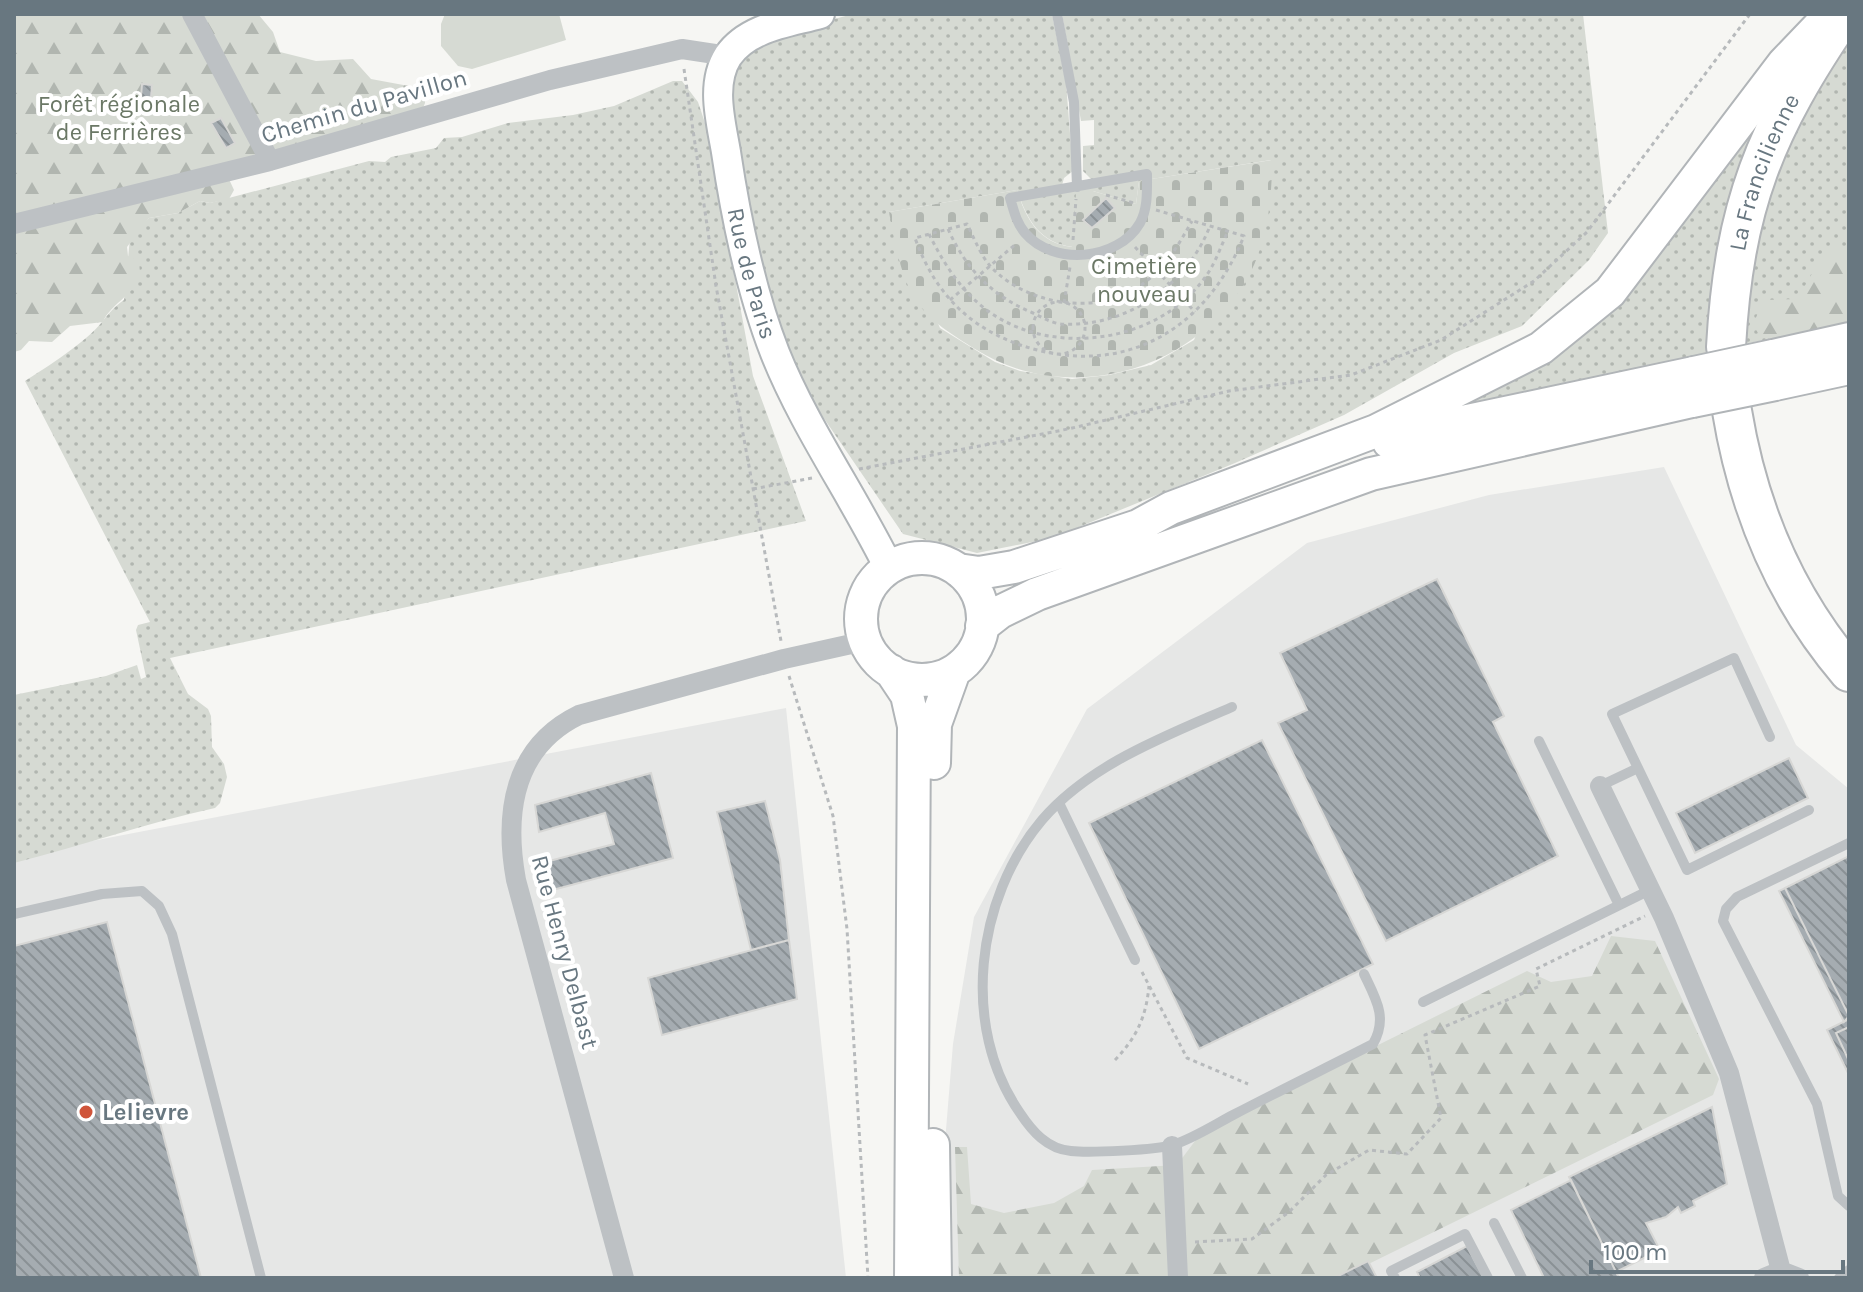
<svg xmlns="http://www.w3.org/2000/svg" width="1863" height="1292" font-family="Karla,sans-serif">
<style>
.built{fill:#e6e7e6}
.grass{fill:url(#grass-dots);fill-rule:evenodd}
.forest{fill:url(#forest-firs)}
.cemetery{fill:url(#cemetery-stones)}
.pitch{fill:#d6dad3}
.building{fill:url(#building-back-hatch);stroke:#d7d7d5;stroke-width:2}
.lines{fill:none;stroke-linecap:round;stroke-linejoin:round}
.secondary-casing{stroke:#b0b5b8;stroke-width:32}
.primary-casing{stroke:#b1b5b8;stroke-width:36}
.highway-casing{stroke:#b1b4b7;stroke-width:42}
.path{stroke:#b7babc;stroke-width:3;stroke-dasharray:4 4;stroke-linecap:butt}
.lane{stroke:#bdc1c4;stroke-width:10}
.street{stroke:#bdc1c4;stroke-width:20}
.secondary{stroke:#fff;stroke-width:28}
.primary{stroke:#fff;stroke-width:32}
.highway{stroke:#fff;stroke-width:38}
.primary-bridge-casing{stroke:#b1b5b8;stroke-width:36;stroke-linecap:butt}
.primary-bridge{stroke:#fff;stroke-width:32}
.poi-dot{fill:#cf543a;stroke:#fff;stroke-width:3}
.labels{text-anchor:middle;stroke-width:8;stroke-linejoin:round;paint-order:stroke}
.park-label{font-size:24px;fill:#6b7866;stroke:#fff}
.street-label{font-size:24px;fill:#687780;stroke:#fff}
.poi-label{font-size:24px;font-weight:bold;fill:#687780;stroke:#fff;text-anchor:start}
</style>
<defs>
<pattern id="grass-dots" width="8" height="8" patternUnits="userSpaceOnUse" patternTransform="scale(2)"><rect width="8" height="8" fill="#d6dad3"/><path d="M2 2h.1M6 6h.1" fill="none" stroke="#b1b6b0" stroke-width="1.8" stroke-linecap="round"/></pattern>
<pattern id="forest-firs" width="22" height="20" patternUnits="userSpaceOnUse" patternTransform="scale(2)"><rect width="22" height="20" fill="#d6dad3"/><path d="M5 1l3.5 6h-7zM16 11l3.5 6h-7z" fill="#b1b6b0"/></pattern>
<pattern id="cemetery-stones" width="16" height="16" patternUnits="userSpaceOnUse" patternTransform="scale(2)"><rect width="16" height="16" fill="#d6dad3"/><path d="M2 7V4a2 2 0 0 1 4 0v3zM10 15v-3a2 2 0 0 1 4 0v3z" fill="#b1b6b0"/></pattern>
<pattern id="building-back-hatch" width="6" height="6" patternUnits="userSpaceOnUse" patternTransform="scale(2)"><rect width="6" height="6" fill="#a5acb1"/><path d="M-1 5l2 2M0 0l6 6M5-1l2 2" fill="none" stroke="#8a9195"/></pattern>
</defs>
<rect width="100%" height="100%" fill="#f6f6f3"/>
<!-- built -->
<path class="built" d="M1664,467L1796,745L1849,789V1278H950L945,1142L953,1044L974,917L1087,709L1307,543L1489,495Z
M786,708L846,1278H14V856Z"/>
<!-- grass -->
<path class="grass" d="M853,14H1052L1066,83L1073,171L1064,178L1061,189L1091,179L1083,171V146L1094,145V120L1081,121L1062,14H1583L1608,233L1589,260L1522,326L1454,353L1344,415L1235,463L1052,538L977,553L903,534L823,417L794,368L773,316L731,129L728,92L736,66L752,46L775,35ZM1271,160L1194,340L1151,365L1109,375L1072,379L1020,371L995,362L940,328L889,212L1017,190C1027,219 1039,243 1073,247L1093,191L1136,204L1139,181Z
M1849,26V324L1738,345L1757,205Z
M673,81H682L698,102L708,132L753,376L806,521L170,658L188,694L208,709L211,716L212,747L224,764L227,777L220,803L215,808C146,823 82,846 14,863V695L106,676L137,665L141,679L146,677L136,630L138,625L150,622L25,381C47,367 86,342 102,322C109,313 113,308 124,300L130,238L149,218L178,213L200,201L210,203L369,161L385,162L391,157L436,148L444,138L462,137L508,123L573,115L614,106Z
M1763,109L1709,352L1412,424L1532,360Z"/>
<!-- forest -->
<path class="forest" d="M14,14H258L273,32L280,52L316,61L353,59L371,79L425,89V103L418,121L228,177L234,190L229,199L210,203L200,201L178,213L149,218L127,247L128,256L138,260C148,290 111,301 103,322L70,326L52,342L29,341L21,350L14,352Z
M1837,247L1849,256V324L1770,341L1758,333L1753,324L1764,300L1799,299C1809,275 1816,269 1830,248Z
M1611,936L1655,941L1719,1079L1713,1095L1340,1278H959L955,1147H967L971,1204L1004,1213L1054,1203L1084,1186L1092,1170L1177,1165L1201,1133L1527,971L1551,982L1592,976Z"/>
<!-- cemetery -->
<path class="cemetery" d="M1272,160C1272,206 1266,254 1238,293C1180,376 1062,404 975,349C953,335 930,322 915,299C900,275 894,239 889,212L1017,190C1026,219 1039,243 1072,247L1076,193L1093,191L1136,204L1139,181Z"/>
<!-- pitch -->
<path class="pitch" d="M445,14H559L566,40L472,69L458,66L441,46V24Z"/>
<!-- building -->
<path class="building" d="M142,84L152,85L150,111H140Z
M221,118L235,143L226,148L211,123Z
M1106,198L1115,208L1092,228L1083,220Z
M1437,579L1504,716L1493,722L1558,856L1386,941L1278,723L1307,710L1280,653Z
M1262,740L1373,964L1199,1049L1089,823Z
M1789,758L1808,798L1695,853L1676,813Z
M651,773L673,858L545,892L538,864L614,844L605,813L539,832L535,805Z
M765,801L780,860L789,940L751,950L717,812Z
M1849,856V1016L1785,888Z
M1785,888L1849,1016L1844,1022L1779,891Z
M107,922L201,1278H14V946Z
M789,940L797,999L662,1035L648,978Z
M1849,1019V1027L1836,1033L1849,1061V1075L1827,1030Z
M1849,1027V1061L1836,1033Z
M1712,1107L1727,1184L1693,1201L1695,1206L1681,1213L1678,1207L1666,1217L1646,1223L1660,1250L1616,1272L1569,1177Z
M1571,1180L1616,1272L1619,1278H1544L1511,1210Z
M1467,1246L1484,1278H1420L1417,1272Z
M1368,1261L1377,1278H1334Z"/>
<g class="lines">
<!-- secondary casing -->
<g class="secondary-casing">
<g id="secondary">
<path id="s1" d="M820,14C788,23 748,27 728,56C710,84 721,122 726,152C736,219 750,289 775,353C805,428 853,495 889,568"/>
</g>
</g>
<!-- primary casing -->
<g class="primary-casing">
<path id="primary" d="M1773,356L1849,339
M1775,384L1849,368
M1389,442L1463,422L1694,373
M861 619a61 61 0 1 1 122 0a61 61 0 1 1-122 0Z
M958,570L979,573L1014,567L1138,526L1171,508L1376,431L1541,348L1610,292L1784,63L1829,16
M982,626L1000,612L1037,594L1371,474L1692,401
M891,671L907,695L914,726L911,1278
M934,763L935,724L954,671
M933,1145L935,1278"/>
</g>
<!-- highway casing -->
<g class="highway-casing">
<g id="highway">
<path id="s2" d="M1726,347C1734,205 1765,130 1844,14"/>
<path d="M1732,411C1748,508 1785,597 1849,672"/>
</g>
</g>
<!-- path -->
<path class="path" d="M684,69L716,286L781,641
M1106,195L1134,203
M1156,210L1244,236C1209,323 1135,373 1041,351C976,335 937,299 915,238L967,224C974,238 981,256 991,267C1028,306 1100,317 1144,283C1166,267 1179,244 1192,221
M948,229C966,269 992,296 1033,313C1041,317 1052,323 1061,324C1127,328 1187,285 1210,226
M929,234C944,264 961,291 988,311C1054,359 1165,343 1210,270C1217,258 1222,244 1228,231
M1073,240L1076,199
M1135,247L1195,312
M950,300L1017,243
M1033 328a26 26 0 1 1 52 0a26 26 0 1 1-52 0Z
M1064,303L1070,267
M859,469L1068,429L1229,391L1351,375L1441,340L1534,281L1587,232L1750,14
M753,489L812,478
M789,676L833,816L847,929L868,1278
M1142,972L1187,1058L1248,1084
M1115,1060C1136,1038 1146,1018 1149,986
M1195,1242L1252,1239L1289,1212L1326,1175L1369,1150L1407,1154L1441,1118L1425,1035L1540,986L1536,969L1645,916"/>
<!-- lane -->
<path class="lane" d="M1057,14L1074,102L1077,187
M1147,174C1147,191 1148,208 1140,223C1118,261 1053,266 1025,233C1016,222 1014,211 1010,198Z
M1232,707C1166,736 1090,764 1042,820C976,898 960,1027 1020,1113C1032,1131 1047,1149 1071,1151C1089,1153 1157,1150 1173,1145C1194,1138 1214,1125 1233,1115C1279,1091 1326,1068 1373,1044C1388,1018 1376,999 1364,974
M1770,737L1734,658L1612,714L1687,870L1809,810
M1539,741L1619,905
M1600,786L1638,768
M1059,803L1135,960
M1849,843L1737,897L1726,909L1723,921L1817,1104L1838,1196L1849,1206
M14,914L102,894L142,891L159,906L172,934L261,1278
M1423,1002L1650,890
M1494,1223L1522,1278
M1395,1278L1391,1271L1465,1234L1488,1278
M1839,1278L1849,1270"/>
<!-- street -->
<path class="street" d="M192,14L270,161
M14,224L270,161L550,80L682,49L728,56
M1600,786L1664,918L1729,1073L1781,1271
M1172,1146L1178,1278
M624,1278L516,880C504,814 513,747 579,715L784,659L865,641
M1764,1278L1781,1271L1799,1278"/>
<!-- secondary -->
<use href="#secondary" class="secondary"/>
<!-- primary -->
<use href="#primary" class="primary"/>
<!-- highway -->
<use href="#highway" class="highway"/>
<!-- primary-bridge casing -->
<g class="primary-bridge-casing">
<path id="primary-bridge" d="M1694,373L1773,356
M1692,401L1775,384"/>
</g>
<!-- primary-bridge -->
<use href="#primary-bridge" class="primary-bridge"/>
</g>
<!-- markers -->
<circle class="poi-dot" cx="86" cy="1112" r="8"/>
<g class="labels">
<!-- park labels -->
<g class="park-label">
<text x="119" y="112">Forêt régionale<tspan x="119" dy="28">de Ferrières</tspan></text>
<text x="1144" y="274">Cimetière<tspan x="1144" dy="28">nouveau</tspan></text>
</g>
<!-- street labels -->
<g class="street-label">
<text transform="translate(364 106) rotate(-16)" y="8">Chemin du Pavillon</text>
<text dy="8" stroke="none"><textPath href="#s2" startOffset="180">La Francilienne</textPath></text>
<text dy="8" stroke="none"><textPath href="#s1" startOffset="326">Rue de Paris</textPath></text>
<text transform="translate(565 952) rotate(75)" y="8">Rue Henry Delbast</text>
</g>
<!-- poi labels -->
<g class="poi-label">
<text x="102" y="1120">Lelievre</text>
</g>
</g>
<!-- border -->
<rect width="1863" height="1292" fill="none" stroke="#687780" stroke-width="32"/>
<!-- scale -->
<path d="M1591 1260v12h252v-12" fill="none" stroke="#687780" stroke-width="4"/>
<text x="1603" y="1260" font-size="24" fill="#687780" stroke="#ffffff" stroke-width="6" paint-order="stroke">100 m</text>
</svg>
